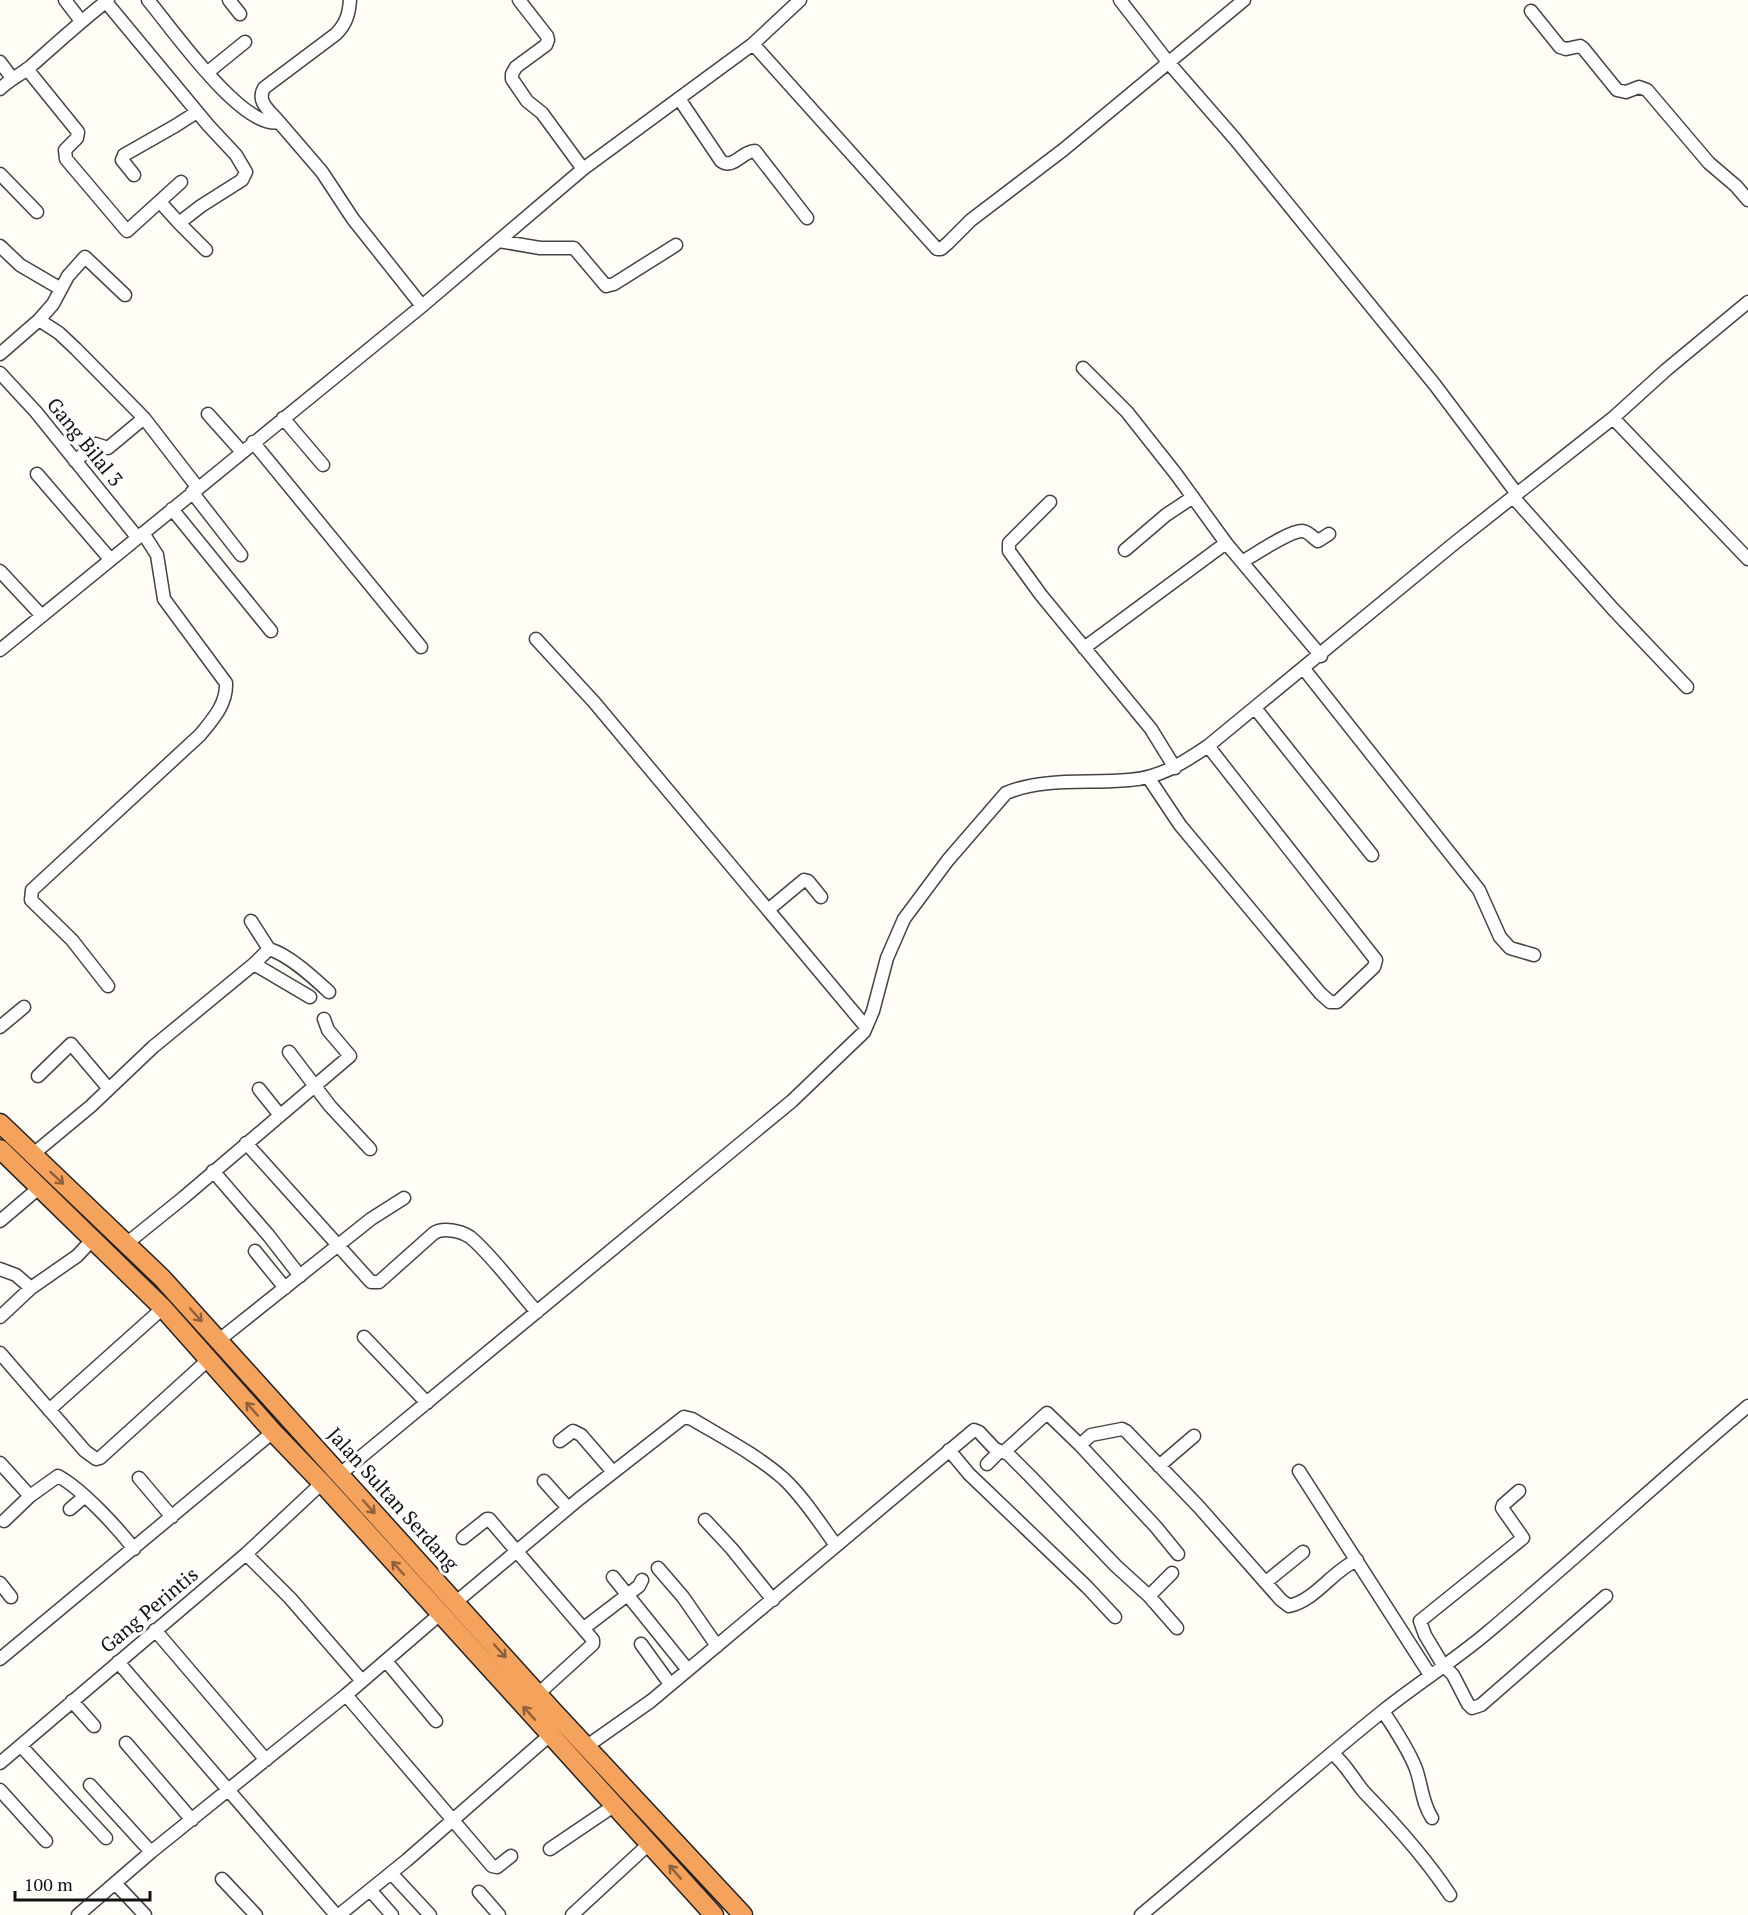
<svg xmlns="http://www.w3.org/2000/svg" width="1748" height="1915" font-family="'PT Serif',serif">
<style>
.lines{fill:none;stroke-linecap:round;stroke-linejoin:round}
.minor-casing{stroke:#444;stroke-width:15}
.highway-casing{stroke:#222;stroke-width:21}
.minor{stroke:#fff;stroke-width:12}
.highway{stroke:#f5a25d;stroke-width:18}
.oneway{stroke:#8e613b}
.labels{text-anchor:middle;stroke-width:6;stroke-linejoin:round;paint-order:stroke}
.street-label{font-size:20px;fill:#111;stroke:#fff}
</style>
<rect width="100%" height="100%" fill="#fffdf5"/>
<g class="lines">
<!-- minor casing -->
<g class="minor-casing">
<path id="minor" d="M65,0L81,21
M148,0C170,26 243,131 279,122L322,172L353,219L422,306
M229,0L240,14
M519,0L547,36L548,40L546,45L516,67L512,74V79L527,101L542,113L583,169
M1120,0L1168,62L1235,139L1435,385L1517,494
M106,2L208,125L236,155L246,172L242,180L201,206L179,223L206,250
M1531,11L1560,47L1566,49L1580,46L1583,48L1617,90L1626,92L1639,87L1647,90L1709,163L1736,186L1748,200
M753,44L937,249H941L948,243L971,220L1063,150L1244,0
M0,62L12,78
M27,69L78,132L77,138L65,150L66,159L127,231L181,182
M208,72L245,42
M0,89C9,80 20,75 30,67C56,44 81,21 108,0
M680,100L721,161C733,170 742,151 755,151L807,218
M279,122C270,111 256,102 264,88L336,34C346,24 349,14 350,0
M0,174L37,212
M134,175L122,160L124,155L175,126L197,112
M160,202L179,223
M499,241L540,248H574L606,286L614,284L676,245
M0,246L20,265L61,289
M39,320L59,333L76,349L144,418L198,488
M0,354L39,320L53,304L68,276L85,257L125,295
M1083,368L1127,412L1176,474L1226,543L1321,656
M0,373L36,412L137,537
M208,414L242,452
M283,418L323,465
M1613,418L1748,559
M253,442L421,647
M75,461L96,444L108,448L144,418
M37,474L110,559
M192,492L241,555
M1513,497L1613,609L1687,687
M1050,502L1009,543V551L1041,595L1151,729L1175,768
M172,509L271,631
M1125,550L1166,515L1193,497
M1243,561C1256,554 1289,531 1302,531C1308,531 1313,538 1318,541L1329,534
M0,571L42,616
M536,639L594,702L866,1027
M1084,648L1226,543
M0,650L422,306L583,169L753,44L800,0
M1304,669L1479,890L1500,937L1510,948L1534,955
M1255,708L1372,855
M1148,777L1180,825L1320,993L1330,1002H1337L1374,967L1376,960L1208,746
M768,910L804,880L808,881L821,897
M269,949C289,955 313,977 329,992
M254,964L310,997
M108,986L72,940L31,900L32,890L200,735C213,719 227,704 226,683L164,599L157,555L143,533
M0,1027L24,1007
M289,1052L330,1106L370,1149
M38,1076L71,1044L109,1089
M259,1089L279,1114
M246,1143L371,1282H379L434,1233C443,1227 461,1231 470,1237C492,1255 517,1290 537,1312
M32,1155L91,1106L153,1047L254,964L269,949L251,921
M213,1171L269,1236L300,1276
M0,1221L40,1187
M126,1244L183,1198L350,1056L328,1030L324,1019
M255,1251L285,1288
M0,1269L16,1275L31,1288
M0,1317L31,1288L77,1256L93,1239
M364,1337L427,1403
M219,1340L371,1219L404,1198
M0,1353L85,1451L96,1459L100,1458L208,1360
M49,1410L163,1308
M560,1441L573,1431L581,1435L613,1472
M1080,1445L1091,1435L1122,1429L1126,1431L1199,1507L1281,1600L1289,1606C1316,1600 1332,1571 1357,1560
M949,1450L969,1474L1087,1587L1115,1617
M1004,1452L1047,1413L1080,1445L1156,1527L1178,1554
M0,1463L30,1496
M987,1464L1000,1451
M1159,1466L1194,1436
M1299,1471L1430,1675
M339,1475L792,1101L864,1032L873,1011L887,958L904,919L948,860L1006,793C1045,777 1089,784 1129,780C1160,778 1183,763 1208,746L1456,542L1613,418L1666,370L1748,302
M139,1478L172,1517
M544,1481L568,1508
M1519,1491L1503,1505L1502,1508L1523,1538L1420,1621L1425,1635L1443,1665L1453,1675L1468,1704L1472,1708L1481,1705L1606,1596
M70,1509L84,1497
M705,1520L732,1549L773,1600
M4,1521L30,1496L58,1476C82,1489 117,1527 134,1549
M463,1538L487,1519H489L593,1640V1644L538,1694
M246,1554L290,1598L362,1681
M658,1568L683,1597L717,1646
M613,1577L688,1670
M1266,1582L1303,1552
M0,1583L11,1597
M1149,1596L1172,1573
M456,1602L579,1499L684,1417L692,1419C722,1437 757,1455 784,1479C804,1498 819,1522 835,1544
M584,1628L639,1586L642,1580
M155,1630L266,1760
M641,1644L670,1684
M0,1659L273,1432
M386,1661L436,1721
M118,1662L336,1915
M346,1695L492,1866L497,1867L511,1856
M72,1701L94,1726
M1383,1711C1395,1730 1408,1748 1416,1769C1422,1786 1422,1803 1432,1818
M126,1743L192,1820
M21,1746L106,1838
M587,1746L651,1701L974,1430L979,1432L995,1449L1008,1454L1031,1477L1116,1566L1149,1596L1177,1628
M1332,1753C1346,1764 1353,1779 1364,1792C1396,1825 1425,1857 1450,1895
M0,1763L246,1554L322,1483
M90,1785L151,1852
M0,1790L46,1841
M550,1849L615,1805
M391,1873L430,1915
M222,1879L256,1915
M115,1883L145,1915
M370,1890L392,1915
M479,1892L499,1915
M78,1915L151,1852L346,1695L440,1614
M339,1915L407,1860L550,1735
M572,1915L650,1843
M1141,1915C1222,1848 1301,1777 1383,1711C1418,1683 1455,1660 1488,1632C1576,1558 1660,1480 1748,1406"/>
</g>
<!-- highway casing -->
<g class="highway-casing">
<path id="highway" d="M0,1123L162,1278L553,1711L743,1915
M0,1149L163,1308L273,1432L322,1483L714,1915"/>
</g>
<!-- minor -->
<use href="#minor" class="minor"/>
<!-- highway -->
<use href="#highway" class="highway"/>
</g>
<!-- one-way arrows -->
<defs><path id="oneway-shaft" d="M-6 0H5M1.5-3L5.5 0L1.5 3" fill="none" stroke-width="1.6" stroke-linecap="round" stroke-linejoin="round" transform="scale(1.5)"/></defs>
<g class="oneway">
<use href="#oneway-shaft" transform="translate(57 1178) rotate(43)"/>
<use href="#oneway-shaft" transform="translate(196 1315) rotate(48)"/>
<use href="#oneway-shaft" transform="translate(252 1409) rotate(-132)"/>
<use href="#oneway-shaft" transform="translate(369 1507) rotate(48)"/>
<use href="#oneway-shaft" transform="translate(398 1568) rotate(-132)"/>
<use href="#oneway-shaft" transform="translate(500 1651) rotate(48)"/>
<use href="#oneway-shaft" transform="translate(529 1713) rotate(-132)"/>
<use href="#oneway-shaft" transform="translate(675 1872) rotate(-131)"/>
</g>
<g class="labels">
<!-- street labels -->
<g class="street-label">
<text transform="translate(85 442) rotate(51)" y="7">Gang Bilal 3</text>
<text transform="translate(393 1499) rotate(48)" y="7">Jalan Sultan Serdang</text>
<text transform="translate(149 1610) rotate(-40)" y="7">Gang Perintis</text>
</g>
</g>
<!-- scale -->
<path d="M15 1891v9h135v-9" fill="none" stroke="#111111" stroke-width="3"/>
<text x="24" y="1891" font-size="18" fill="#111111" stroke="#ffffff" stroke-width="4.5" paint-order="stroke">100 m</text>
</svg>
